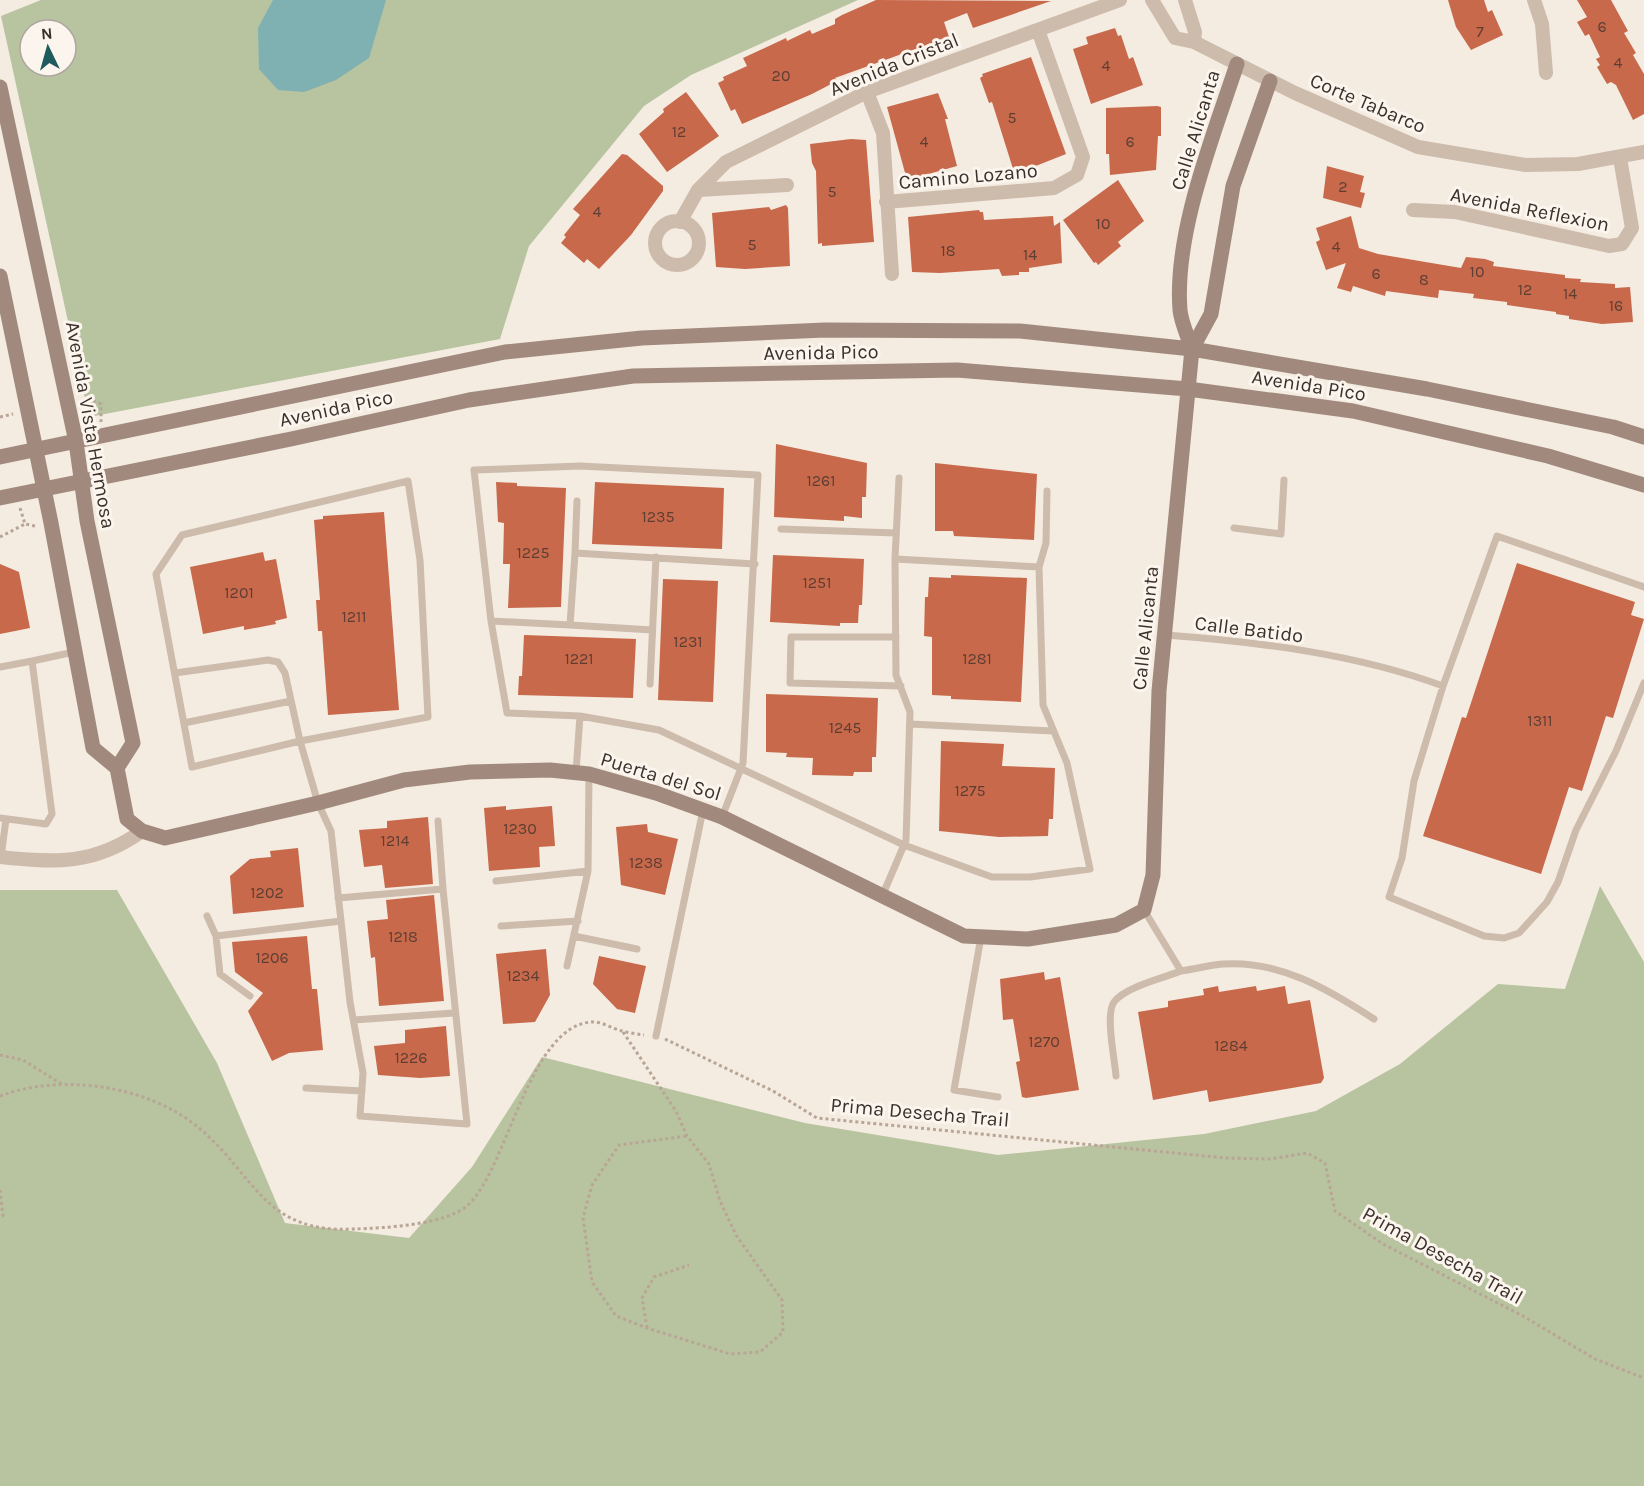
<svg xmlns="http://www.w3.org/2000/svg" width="1644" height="1486" font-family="Karla,sans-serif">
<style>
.green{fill:#b8c4a0;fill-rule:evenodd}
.water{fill:#7fb0b2}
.building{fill:#c8694b}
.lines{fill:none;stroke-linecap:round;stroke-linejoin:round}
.path{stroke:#b9a596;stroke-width:3;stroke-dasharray:3 3;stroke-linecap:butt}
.lane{stroke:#cdbbac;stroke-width:7}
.street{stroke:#cdbbac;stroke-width:14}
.secondary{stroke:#a18a7d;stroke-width:15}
.labels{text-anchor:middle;stroke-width:6;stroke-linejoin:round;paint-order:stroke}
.number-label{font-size:16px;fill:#5e3e33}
.street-label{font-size:20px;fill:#3b302b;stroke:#fbf5ee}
</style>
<rect width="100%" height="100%" fill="#f4ebe1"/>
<!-- green -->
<path class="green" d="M41,0H858L691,75L644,106L529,246L500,339L89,417L1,16ZM30,30H66V66H30Z
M1600,886L1644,962V1486H0V890H117L217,1063L285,1223L409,1238L472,1167L542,1057L805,1123L998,1155L1204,1134L1316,1111L1400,1064L1498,984L1565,989Z"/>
<!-- water -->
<path class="water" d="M273,0H386L369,58L336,80L304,92L278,90L259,69L258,28Z"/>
<!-- building -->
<path class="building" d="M876,0L1051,1L973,28L967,13L944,22L949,37L835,78L837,81L812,94L742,124L735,109L731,111L718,83L724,80L723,77L747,66L743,58L786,38L787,41L810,30L812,34L835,24V19L842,15Z
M1448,0H1484L1488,12L1492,10L1503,35L1471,50L1456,27Z
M1577,0H1611L1628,31L1624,33L1636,53L1633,55L1644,74V114L1633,120L1616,85L1611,82L1607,84L1597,67L1600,65L1596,59L1600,57L1589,34L1585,36L1577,22L1587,17Z
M1115,28L1118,36L1121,35L1129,59L1133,57L1143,85L1091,104L1073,49L1088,44L1086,37Z
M1031,57L1066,154L1018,173L1014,172L992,102L989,103L980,78L983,76L982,74Z
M686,92L719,136L667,172L639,134L664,112L663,109Z
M938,93L948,119H945L957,166L907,180L887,107Z
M1157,106L1161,107V136H1158L1156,170L1110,175L1109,154H1106V108Z
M851,139L866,140L874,242L822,246V243L818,244L816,171L812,163L810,144Z
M622,154L627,155L663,186V191L631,235L599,269L587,259L584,263L561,243L566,237L564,235L580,215L573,209Z
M1327,166L1364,176L1360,192L1365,193L1361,208L1323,198Z
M1118,180L1144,221L1118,242L1121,246L1098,265L1096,262L1094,263L1063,220Z
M786,205L788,208L790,266L745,269L716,267L712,213L769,207L771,210Z
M979,210L980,212H983L984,220L1053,216L1054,226L1060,222L1062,263L1029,268V272H1019V275L1002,276L999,269L940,273L912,272L908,217Z
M1351,216L1359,248L1378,254L1461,268L1466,257L1485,259L1494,262L1493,266L1565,275V278L1581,279L1580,282L1615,284V288L1630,287L1633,322L1602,324L1569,319V316L1556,314V312L1507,305V302L1473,298L1474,294L1439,290L1438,298L1386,291L1385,296L1353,286L1351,292L1337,288L1346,263L1326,270L1316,242L1320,240L1316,228Z
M776,444L867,463L866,497H862V518L844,516V521L774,517Z
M935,463L1037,474L1034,540L954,536L953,531H935Z
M496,482L517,483V486L566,488L561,607L508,608L510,564H503L504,523L498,522Z
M595,482L724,488L722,549L592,544Z
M384,512L399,710L328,715L322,631H318L316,600H320L314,520L323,519V516Z
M263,552L265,561L276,559L287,618L275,621L276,624L244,630V626L203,634L190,567Z
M773,555L864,559L862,605H859L858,623H840V626L770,622Z
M1517,563L1635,602L1631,615L1644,619L1613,718L1606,716L1582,791L1569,787L1541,874L1423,836L1462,717L1466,718Z
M0,564L19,572L30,628L0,634Z
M951,575L1027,578L1021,702L951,699V696L932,695V637L924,636L925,597H928L929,577L951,578Z
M663,579L718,581L713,702L658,700Z
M524,635L636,639L633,698L518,695L519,676H522Z
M766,694L878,698L876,757H872V772H854L853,776L812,775L813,758L786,757L787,753L766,752Z
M941,741L1004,744L1002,766L1055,768L1053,819H1049L1048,836L999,837L939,831Z
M506,806V810L552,806L555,846L539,847L540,867L489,871L484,808Z
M428,817L433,884L385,888L382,865L364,867L359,830L387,828V821Z
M647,824L648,832L678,839L665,895L621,885L616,827Z
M298,848L304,907L233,914L230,876L250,859L271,857L270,851Z
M434,895L444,1001L379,1006L375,957L371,958L367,921L388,919L386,900Z
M307,936L312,989H317L323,1050L289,1053L272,1061L248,1011L263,993L235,972L232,942Z
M546,949L550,995L535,1022L503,1024L496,954Z
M599,956L646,966L635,1013L617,1009L593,984Z
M1044,972L1045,980L1060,977L1079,1090L1026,1098L1022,1097L1016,1062L1020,1061L1013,1019L1003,1020L1000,979Z
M1218,986L1219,992L1256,986L1257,991L1285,986L1288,1004L1310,1000L1324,1078L1321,1083L1209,1102L1207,1090L1153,1100L1138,1012L1168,1007V1001L1204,995L1203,989Z
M446,1026L450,1076L420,1078L378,1075L374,1046L405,1043V1030Z"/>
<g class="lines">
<!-- path -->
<path class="path" d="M81,401L91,400L101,404V422
M0,417L13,414
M20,508L25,524L35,526
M100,513L108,507L106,491
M0,537L25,524
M623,1032L676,1111L687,1136L709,1164L720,1201L736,1235L782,1300L783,1332L760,1352L730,1354L647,1328L616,1316L592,1282L583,1218L592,1185L619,1145L687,1136
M665,1039L773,1091L817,1118L1226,1158L1270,1159L1307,1153L1325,1163L1335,1211L1383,1244L1523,1316L1595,1359L1644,1378
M0,1055L23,1060L63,1085
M0,1096C61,1073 148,1085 199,1128C256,1176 264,1234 354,1229C384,1228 446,1225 468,1205C508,1168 529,1025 592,1022C601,1021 613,1029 622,1031C629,1033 637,1034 644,1035
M0,1190L3,1216L0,1218
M647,1328L642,1298L654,1277L689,1265"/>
<!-- lane -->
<path class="lane" d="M1234,528L1281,534L1284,480
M781,529L896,533
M575,553L577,501
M895,559L899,478
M1039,567L1046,543L1047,491
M491,621L570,625L575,553L755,564
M570,625L652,630
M1166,635C1259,642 1356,654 1443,686L1497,536L1644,587
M896,637H791L790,683L901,686
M32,661L74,652
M0,667L32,661L52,814L46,824L0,818
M175,673L268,660L278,662L285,673L300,741L428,717L420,560L408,481L182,535L156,574L192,767L300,741L318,803L331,831L350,1002L363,1073L360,1116L467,1124L443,889L338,898
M650,684L656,557
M1443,686L1414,781L1402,858L1389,897L1484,936L1504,938L1519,933L1547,902L1558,882L1576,830L1616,751L1644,683
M580,716L659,730L904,845L992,877H1030L1090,869L1067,763L1043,705L1039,567L895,559L896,675L910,712L906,840L904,845L883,894
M184,723L291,701
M910,724L1053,731
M576,772L580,716L507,713L491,621L474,470L580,466L758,475L743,763L722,817
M438,821L443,889
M1,857L6,819
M496,881L588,871
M1144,910L1181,971C1195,969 1209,965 1223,964C1279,960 1328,989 1374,1019
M207,916L216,936L341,921
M501,926L578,921
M216,936L220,974L250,996
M574,936L637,949
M981,937L954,1090L998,1097
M567,966L588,871L589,774
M354,1020L454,1013
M656,1036L703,810
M1116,1076C1115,1061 1105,1014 1114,1002C1125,987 1163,978 1181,971
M306,1088L362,1091"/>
<!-- street -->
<path class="street" d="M1152,0L1175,38L1194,42L1295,93L1418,147L1526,165L1578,164L1644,152
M1185,0L1195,32L1194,42
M1534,0L1542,24L1546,73
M867,92L883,133L892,274
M698,190L787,185
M886,202L1054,188L1077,175L1083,157L1038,30
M1413,210L1455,212L1609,246L1622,244L1632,228L1620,158
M655 243a22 22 0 1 1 44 0a22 22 0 1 1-44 0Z
M680,222L698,190L726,162L867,92L1120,0
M0,857C55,863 95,865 142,831"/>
<!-- secondary -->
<path class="secondary" d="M0,87L76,442L87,521L133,743L117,768L127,819L142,831L165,838L318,803L404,780L470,772L550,770L589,774L656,793L722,817L964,936L1028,939L1116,925L1144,910L1153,875L1159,691L1192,349L1211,314L1233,186L1270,81
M0,276L51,523L93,748L117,768
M1192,349C1188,337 1181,322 1180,310C1174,233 1213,137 1237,64
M0,457L505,352L642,338L825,330L1020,331L1192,349L1427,389L1613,427L1644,437
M0,498L291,439L469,400L633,376L957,370L1188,389L1353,411L1548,456L1644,485"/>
</g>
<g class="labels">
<!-- number labels -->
<g class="number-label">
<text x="1602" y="32">6</text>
<text x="1480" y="37">7</text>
<text x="1618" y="68">4</text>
<text x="1106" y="71">4</text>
<text x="781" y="81">20</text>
<text x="1012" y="123">5</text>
<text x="679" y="137">12</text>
<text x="924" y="147">4</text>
<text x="1130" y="147">6</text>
<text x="1343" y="192">2</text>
<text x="832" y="197">5</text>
<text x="597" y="217">4</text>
<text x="1103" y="229">10</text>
<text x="752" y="250">5</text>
<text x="1336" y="252">4</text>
<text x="948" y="256">18</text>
<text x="1030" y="260">14</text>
<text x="1477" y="277">10</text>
<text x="1376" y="279">6</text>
<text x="1424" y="285">8</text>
<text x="1525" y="295">12</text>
<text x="1570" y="299">14</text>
<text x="1616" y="311">16</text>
<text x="821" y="486">1261</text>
<text x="658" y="522">1235</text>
<text x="533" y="558">1225</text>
<text x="817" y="588">1251</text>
<text x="239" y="598">1201</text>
<text x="354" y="622">1211</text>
<text x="688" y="647">1231</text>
<text x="579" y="664">1221</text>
<text x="977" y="664">1281</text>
<text x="1540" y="726">1311</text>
<text x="845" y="733">1245</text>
<text x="970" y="796">1275</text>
<text x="520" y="834">1230</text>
<text x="395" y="846">1214</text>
<text x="646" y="868">1238</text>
<text x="267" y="898">1202</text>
<text x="403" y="942">1218</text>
<text x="272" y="963">1206</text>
<text x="523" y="981">1234</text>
<text x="1044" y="1047">1270</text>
<text x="1231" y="1051">1284</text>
<text x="411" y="1063">1226</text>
</g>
<!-- street labels -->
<g class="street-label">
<text transform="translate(894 64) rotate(-22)" y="7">Avenida Cristal</text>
<text transform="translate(1368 103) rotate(23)" y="7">Corte Tabarco</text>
<text transform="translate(1195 130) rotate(-73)" y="7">Calle Alicanta</text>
<text transform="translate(968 176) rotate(-5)" y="7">Camino Lozano</text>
<text transform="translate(1530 209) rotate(11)" y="7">Avenida Reflexion</text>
<text transform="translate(821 352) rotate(-1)" y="7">Avenida Pico</text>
<text transform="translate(1309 385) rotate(9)" y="7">Avenida Pico</text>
<text transform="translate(336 408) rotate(-12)" y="7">Avenida Pico</text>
<text transform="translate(91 425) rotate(80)" y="7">Avenida Vista Hermosa</text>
<text transform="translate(1145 628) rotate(-84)" y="7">Calle Alicanta</text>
<text transform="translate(1249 629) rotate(7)" y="7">Calle Batido</text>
<text transform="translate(661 776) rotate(17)" y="7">Puerta del Sol</text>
<text transform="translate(920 1112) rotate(5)" y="7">Prima Desecha Trail</text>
<text transform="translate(1443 1255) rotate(29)" y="7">Prima Desecha Trail</text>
</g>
</g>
<!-- north arrow -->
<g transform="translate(48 48) rotate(355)"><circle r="28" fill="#fbf5ee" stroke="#aea6a0" stroke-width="1.5"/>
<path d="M0-4.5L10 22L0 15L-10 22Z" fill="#1f5a5e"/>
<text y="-9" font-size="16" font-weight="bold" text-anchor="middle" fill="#3b302b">N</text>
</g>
</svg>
